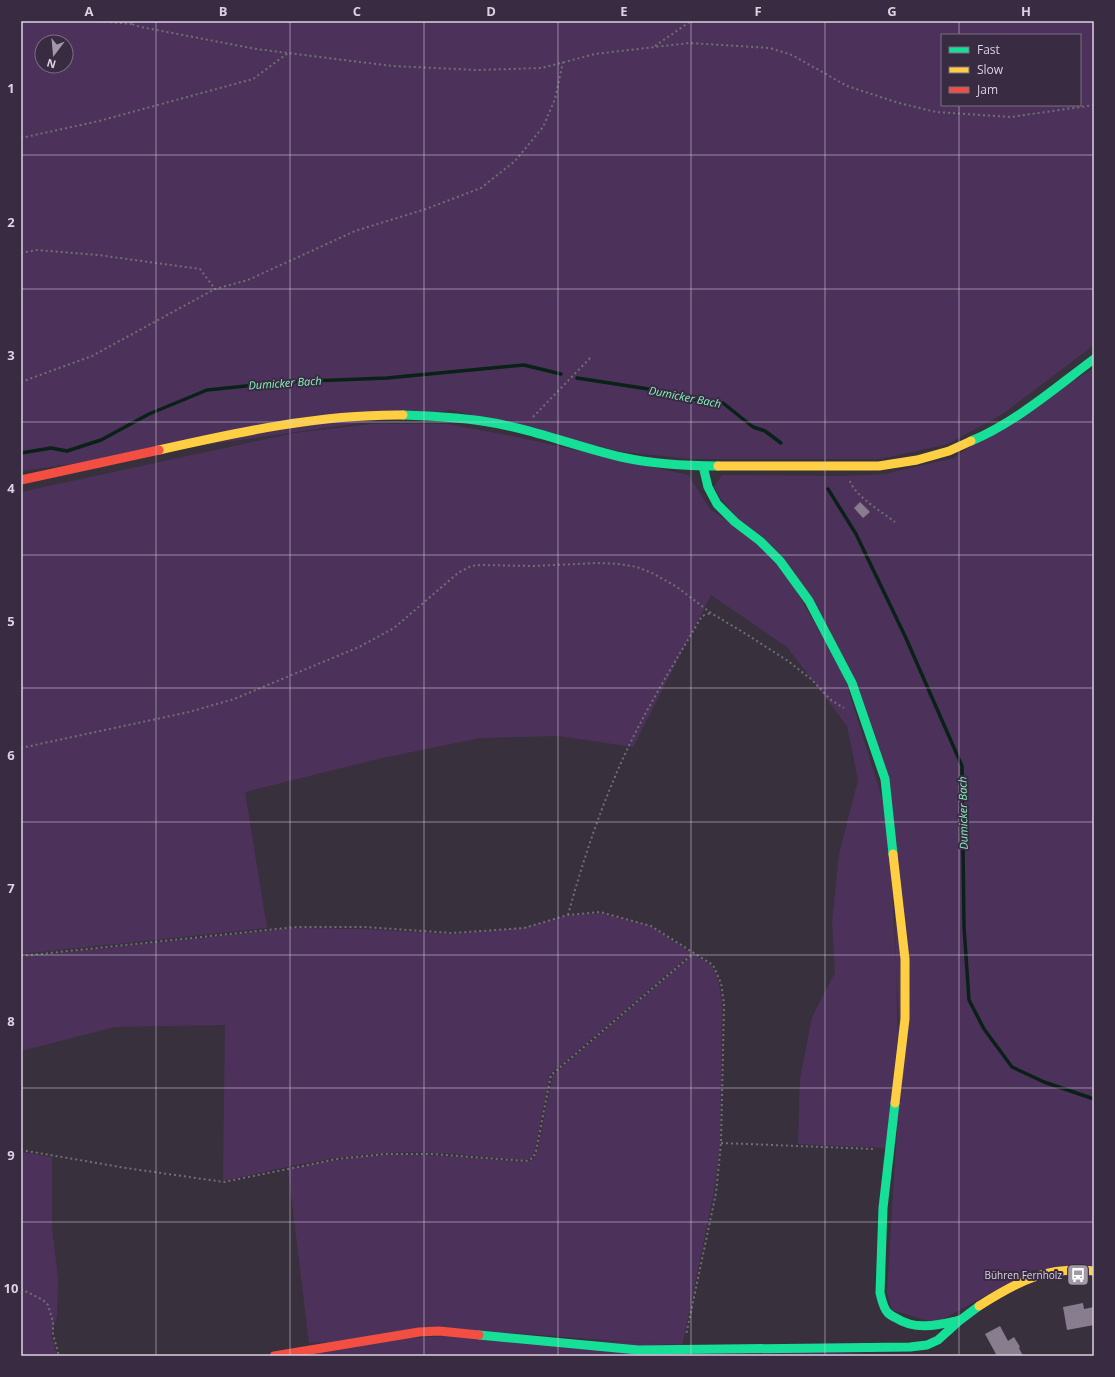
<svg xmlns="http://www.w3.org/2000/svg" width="1115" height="1377" font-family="'Open Sans',sans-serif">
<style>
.green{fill:#4c325a;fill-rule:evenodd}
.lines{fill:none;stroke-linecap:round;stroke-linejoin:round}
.stream{stroke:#0a2118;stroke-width:3.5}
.building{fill:#887c8f}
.path{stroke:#6e7172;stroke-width:2;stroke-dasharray:2 3;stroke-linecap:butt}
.fast{stroke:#16e098;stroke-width:9}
.slow{stroke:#ffcf43;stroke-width:9}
.jam{stroke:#f24e42;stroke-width:9}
.grid{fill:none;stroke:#dbd2e0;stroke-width:1;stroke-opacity:0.55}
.labels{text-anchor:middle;stroke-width:4;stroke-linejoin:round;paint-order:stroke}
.poi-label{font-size:10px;fill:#dbd2e0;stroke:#392b42;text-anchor:end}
.water-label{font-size:11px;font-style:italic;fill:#83f4bb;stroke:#392b42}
.neatline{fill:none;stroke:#dbd2e0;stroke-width:1.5}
.grid-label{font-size:13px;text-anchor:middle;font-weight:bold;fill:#dbd2e0}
</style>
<rect width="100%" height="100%" fill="#38303d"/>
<!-- green -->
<path class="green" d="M21,21H1094V345L1004,413L948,444L880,459H692L623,452L451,410L21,471ZM942,35H1080V105H942ZM42,42H66V66H42Z
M1094,368V1268L1032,1270L936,1323L892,1310L887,1293L899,1095L893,833L829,628L721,499L714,487L722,475L844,476L885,474L953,458Z
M373,424H447L517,437L688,475L710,509L758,542L794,587L850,684L882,780L889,832L899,1020L887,1148L798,1144L800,1079L812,1017L835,973L832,922L839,854L858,780L847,726L787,647L711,595L633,747L559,736L480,738L378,759L245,792L267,928L21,954V492L294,433Z
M600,913L650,926L692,953L550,1074L535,1150L532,1157L526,1160C481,1157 432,1150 386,1153C331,1156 277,1169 223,1181L225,1025L115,1027L21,1051V957L296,928L363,929L452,934L523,928L567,916Z
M694,954L712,966L719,983L722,1004L720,1144L714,1192L682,1346L512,1333L309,1343L288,1169C321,1163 354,1156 387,1155C434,1154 481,1159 527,1162L534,1159L537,1151L553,1075Z
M21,1152L52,1157V1227L58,1278L57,1316L51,1335L57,1356H21Z
M436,1333L911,1356H287Z"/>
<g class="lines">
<!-- stream -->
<path class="stream" d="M577,378L668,392L698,400L723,403L753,427L765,431L781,443
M21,453L51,448L67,451L101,440L149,414L207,390L285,382L387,378L524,365L561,374
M828,489L856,534L905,636L962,766L964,927L969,1000L984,1029L1012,1067L1044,1082L1094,1099"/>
</g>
<!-- building -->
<path class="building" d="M860,502L870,512L863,518L854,508Z
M1083,1303L1084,1309L1094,1307V1325L1067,1330L1063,1307Z
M1000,1326L1008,1341L1014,1337L1020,1347L1019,1348L1023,1356H997L985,1334Z"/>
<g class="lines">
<!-- path -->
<path class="path" d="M100,21L131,24L130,21
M133,21L131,24L141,27L256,49L392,66L478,70L542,68L595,54L689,43L770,48L792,55L847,86L899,103L936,112L1011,117L1094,105
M655,46L691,21
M21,138L99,121L253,79L288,53
M21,253L37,250L98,255L200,269L215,289
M21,382L92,356L215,289L248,280L355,231L426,209L481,188L515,161L543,127L555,99L563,62
M533,417L592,356
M850,481C855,496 882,512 895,522
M21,748L189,712L234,699L359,647L394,628L458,573L471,566L480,565L534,566L597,563L619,564L637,567L654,574L677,587L711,613L746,634L788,661L811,679L831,700L844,708
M568,915C583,860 601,806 625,754C647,707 675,662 702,616L711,613
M21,956L296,927H364L452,933L524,928L568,915L600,912L651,926L713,965L721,983L724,1004L721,1143L716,1193L686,1335
M721,1143L874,1149
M21,1150L126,1168L224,1182L337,1159L386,1154H432L526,1161L533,1158L536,1151L551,1075L694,953
M21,1289L43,1300L48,1305L53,1322V1334L59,1356"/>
<!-- fast -->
<path class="fast" d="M403,415C430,416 456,417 482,421C530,428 574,446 621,457C653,464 685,466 718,466
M971,441C1016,422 1055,388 1094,359
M703,466L708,487L717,504L735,522L760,541L780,561L809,601L852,683L885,779L893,854
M895,1103L883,1208L880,1293C882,1300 883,1308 888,1313C890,1315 894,1317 896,1318C916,1331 938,1325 960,1320
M479,1335L638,1350L910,1347L927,1345L938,1340L959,1321L979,1306"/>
<!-- slow -->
<path class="slow" d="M159,450C239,432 321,414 403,415
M718,466H879L917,460L949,451L971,441
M893,854L905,959V1019L895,1103
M979,1306C1018,1281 1047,1266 1094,1271"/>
<!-- jam -->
<path class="jam" d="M21,480L159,450
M274,1356L419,1332L439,1331L479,1335"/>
</g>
<!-- grid -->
<path class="grid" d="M156,21V1356M290,21V1356M424,21V1356M558,21V1356M691,21V1356M825,21V1356M959,21V35M959,105V1356M21,155H1094M21,289H1094M21,422H1094M21,555H1094M21,688H1094M21,822H1094M21,955H1094M21,1088H1094M21,1222H1094"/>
<!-- icons -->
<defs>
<g id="bus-square" transform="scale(1.15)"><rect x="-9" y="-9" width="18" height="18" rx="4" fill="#a299a7" stroke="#392b42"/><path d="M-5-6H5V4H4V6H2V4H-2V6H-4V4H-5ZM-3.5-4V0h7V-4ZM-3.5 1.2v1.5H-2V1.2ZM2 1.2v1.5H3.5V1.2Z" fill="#fff"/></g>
</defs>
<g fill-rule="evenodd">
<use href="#bus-square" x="1078" y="1275"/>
</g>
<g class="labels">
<!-- poi labels -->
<g class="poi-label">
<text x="1062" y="1279">Bühren Fernholz</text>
</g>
<!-- water labels -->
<g class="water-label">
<text transform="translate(285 383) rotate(-4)" y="4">Dumicker Bach</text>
<text transform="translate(685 397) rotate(11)" y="4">Dumicker Bach</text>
<text transform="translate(963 813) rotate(-91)" y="4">Dumicker Bach</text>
</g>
</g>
<!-- border -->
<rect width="1115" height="1377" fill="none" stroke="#392b42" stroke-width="44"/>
<!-- legend -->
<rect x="941" y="34" width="140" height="72" fill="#392b42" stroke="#7a6e81"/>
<rect x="949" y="47" width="20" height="6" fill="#16e098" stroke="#7a6e81"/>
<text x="977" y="54" font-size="12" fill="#dbd2e0">Fast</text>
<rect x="949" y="67" width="20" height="6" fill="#ffcf43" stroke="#7a6e81"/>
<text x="977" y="74" font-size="12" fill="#dbd2e0">Slow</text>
<rect x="949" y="87" width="20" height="6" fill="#f24e42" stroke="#7a6e81"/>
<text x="977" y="94" font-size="12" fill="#dbd2e0">Jam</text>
<!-- north arrow -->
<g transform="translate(54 54) rotate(196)"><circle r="19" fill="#392b42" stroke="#7a6e81"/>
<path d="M0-3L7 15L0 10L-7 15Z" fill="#a299a7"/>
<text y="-6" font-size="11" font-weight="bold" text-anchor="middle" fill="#dbd2e0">N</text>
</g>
<rect x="22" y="22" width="1071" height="1333" class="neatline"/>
<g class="grid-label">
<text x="89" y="16">A</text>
<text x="223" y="16">B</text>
<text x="357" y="16">C</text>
<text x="491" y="16">D</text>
<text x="624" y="16">E</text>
<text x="758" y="16">F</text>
<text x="892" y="16">G</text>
<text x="1026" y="16">H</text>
<text x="11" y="93">1</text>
<text x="11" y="227">2</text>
<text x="11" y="360">3</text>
<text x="11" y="493">4</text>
<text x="11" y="626">5</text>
<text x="11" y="760">6</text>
<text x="11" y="893">7</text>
<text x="11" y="1026">8</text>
<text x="11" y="1160">9</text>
<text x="11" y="1293">10</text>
</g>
</svg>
